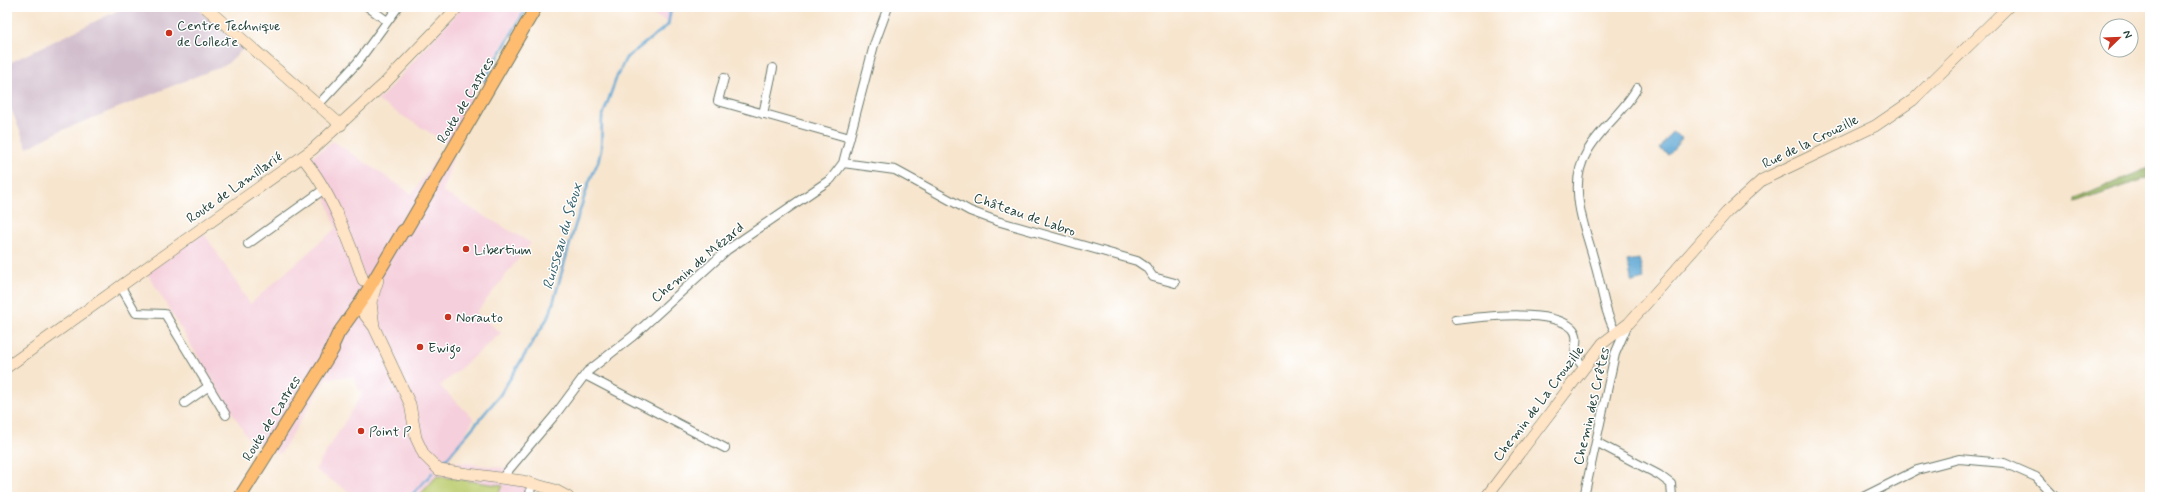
<svg xmlns="http://www.w3.org/2000/svg" width="2157" height="504" font-family="Mynerve,sans-serif">
<style>
.built{fill:#f5cfdb}
.industrial{fill:#d1bdcc}
.green{fill:#bccc6f;stroke:#6e8452}
.forest{fill:#95b062;stroke:#5a764b}
.water{fill:#5aa4d2;stroke:#3c7083}
.lines{fill:none;stroke-linecap:round;stroke-linejoin:round}
.stream{stroke:#5aa4d2;stroke-width:2.5}
.street-casing{stroke:#6b786a;stroke-width:10}
.secondary-casing{stroke:#6b786a;stroke-width:12}
.primary-casing{stroke:#6b786a;stroke-width:14}
.street{stroke:#fff;stroke-width:8}
.secondary{stroke:#ffe4c6;stroke-width:11}
.primary{stroke:#febc70;stroke-width:12}
.poi-dot{fill:#c8321e;stroke:#fff;stroke-width:1.5}
.labels{text-anchor:middle;stroke-width:3;stroke-linejoin:round;paint-order:stroke}
.poi-label{font-size:14px;fill:#1f3d34;stroke:#fff;text-anchor:start}
.street-label{font-size:14px;fill:#1f3d34;stroke:#fff}
.water-label{font-size:15px;font-style:italic;fill:#34616b;stroke:#fff}
</style>
<rect width="100%" height="100%" fill="#fff"/>
<filter id="ink" filterUnits="userSpaceOnUse"><feTurbulence type="fractalNoise" baseFrequency=".025" numOctaves="2"/><feDisplacementMap in="SourceGraphic" scale="8" xChannelSelector="R" yChannelSelector="G"/><feConvolveMatrix kernelMatrix="1 2 1 2 8 2 1 2 1" color-interpolation-filters="sRGB"/></filter>
<filter id="wash" filterUnits="userSpaceOnUse"><feTurbulence type="fractalNoise" baseFrequency=".012" numOctaves="4" result="noise"/><feDisplacementMap in="SourceGraphic" scale="16" xChannelSelector="R" yChannelSelector="G"/><feGaussianBlur stdDeviation="0.9" result="paint"/><feColorMatrix in="noise" values="0 0 0 0 0 0 0 0 0 0 0 0 0 0 0 0 0 1.4 0 .05"/><feComposite in="paint" operator="in"/></filter>
<g filter="url(#wash)">
<rect width="100%" height="100%" fill="#f7e5ce"/>
<!-- built -->
<path class="built" d="M462,7H526L471,97L443,192L531,243L476,313L501,333L440,386L474,419L448,461L505,468L539,497H496L437,476L418,497H357L315,470L362,394L352,377L327,378L280,454L249,440L147,273L204,233L250,304L336,228L312,157L333,141L412,194L447,143L378,101Z
M635,7H673L670,23Z"/>
<!-- industrial -->
<path class="industrial" d="M125,7H196L244,48L227,64L58,132L27,148L7,99V64Z"/>
<!-- green -->
<path class="green" d="M437,476L503,486L496,497H418Z"/>
<!-- forest -->
<path class="forest" d="M2150,167V177L2075,203V199Z"/>
<!-- water -->
<path class="water" d="M1672,132L1682,138L1669,155L1660,149Z
M1639,259L1644,279L1632,282L1627,261Z"/>
<g class="lines">
<!-- stream -->
<path class="stream" d="M484,81L527,7
M443,463L500,395L550,314L574,229L589,182L598,162L601,150L602,118L617,76L626,58L668,25L671,7
M410,497L432,473"/>
</g>
</g>
<g filter="url(#ink)">
<g class="lines">
<!-- street casing -->
<g class="street-casing">
<path id="street" d="M368,7L387,21
M724,78L718,101L850,138
M318,105L357,63L398,7
M763,114L773,68
M843,163L895,170L970,211L997,221L1137,261L1146,267L1153,277L1175,283
M248,244L323,190
M121,287L136,313L165,314L226,415
M1455,320C1482,317 1551,308 1572,328C1581,337 1573,348 1576,357C1578,362 1583,364 1584,369
M1616,333C1604,312 1602,287 1595,264C1589,240 1579,217 1578,193C1577,179 1580,164 1587,152C1600,128 1624,112 1637,88
M585,375L725,448
M185,403L209,386
M1596,442L1659,475L1671,484L1672,497
M501,479L555,415L587,372L633,336L727,250L831,179L843,163L874,45L888,7
M530,497L531,483
M1584,497L1615,354L1628,324
M1863,497L1917,470L1959,459L2004,463L2036,477L2055,497"/>
</g>
<!-- secondary casing -->
<g class="secondary-casing">
<path id="secondary" d="M205,7L341,125
M302,157C330,189 349,240 363,280
M378,280L371,302L374,327L410,404L416,438L424,455L439,470L523,481L555,490L568,497
M362,300L361,310L374,327
M7,367L313,149L384,84L458,7
M1486,497L1603,343L1629,323L1727,212L1762,180L1875,126L1913,100L2008,7"/>
</g>
<!-- primary casing -->
<g class="primary-casing">
<path id="primary" d="M328,356L338,334L362,300L403,231L406,230L536,7
M240,497L333,349"/>
</g>
<!-- street -->
<use href="#street" class="street"/>
<!-- secondary -->
<use href="#secondary" class="secondary"/>
<!-- primary -->
<use href="#primary" class="primary"/>
</g>
</g>
<!-- markers -->
<g class="poi-dot">
<circle cx="169" cy="33" r="4"/>
<circle cx="466" cy="249" r="4"/>
<circle cx="448" cy="317" r="4"/>
<circle cx="420" cy="347" r="4"/>
<circle cx="361" cy="431" r="4"/>
</g>
<g class="labels">
<!-- poi labels -->
<g class="poi-label">
<text x="177" y="30">Centre Technique<tspan x="177" dy="16">de Collecte</tspan></text>
<text x="474" y="254">Libertium</text>
<text x="456" y="322">Norauto</text>
<text x="428" y="352">Ewigo</text>
<text x="369" y="436">Point P</text>
</g>
<!-- street labels -->
<g class="street-label">
<text transform="translate(465 100) rotate(-59)" y="5">Route de Castres</text>
<text transform="translate(1810 141) rotate(-26)" y="5">Rue de la Crouzille</text>
<text transform="translate(234 187) rotate(-35)" y="5">Route de Lamillarié</text>
<text transform="translate(1025 214) rotate(19)" y="5">Château de Labro</text>
<text transform="translate(697 262) rotate(-40)" y="5">Chemin de Mézard</text>
<text transform="translate(1538 403) rotate(-53)" y="5">Chemin de La Crouzille</text>
<text transform="translate(1591 406) rotate(-77)" y="5">Chemin des Crêtes</text>
<text transform="translate(271 418) rotate(-58)" y="5">Route de Castres</text>
</g>
<!-- water labels -->
<g class="water-label">
<text transform="translate(562 236) rotate(-74)" y="5">Ruisseau du Séoux</text>
</g>
</g>
<!-- margin -->
<rect width="2157" height="504" fill="none" stroke="#fff" stroke-width="24"/>
<!-- north arrow -->
<g transform="translate(2119 38) rotate(67)"><circle r="19" fill="#ffffff" stroke="#a5b1ae"/>
<path d="M0-3L7 15L0 10L-7 15Z" fill="#c8321e"/>
<text y="-6" font-size="11" font-weight="bold" text-anchor="middle" fill="#1f3d34">N</text>
</g>
</svg>
